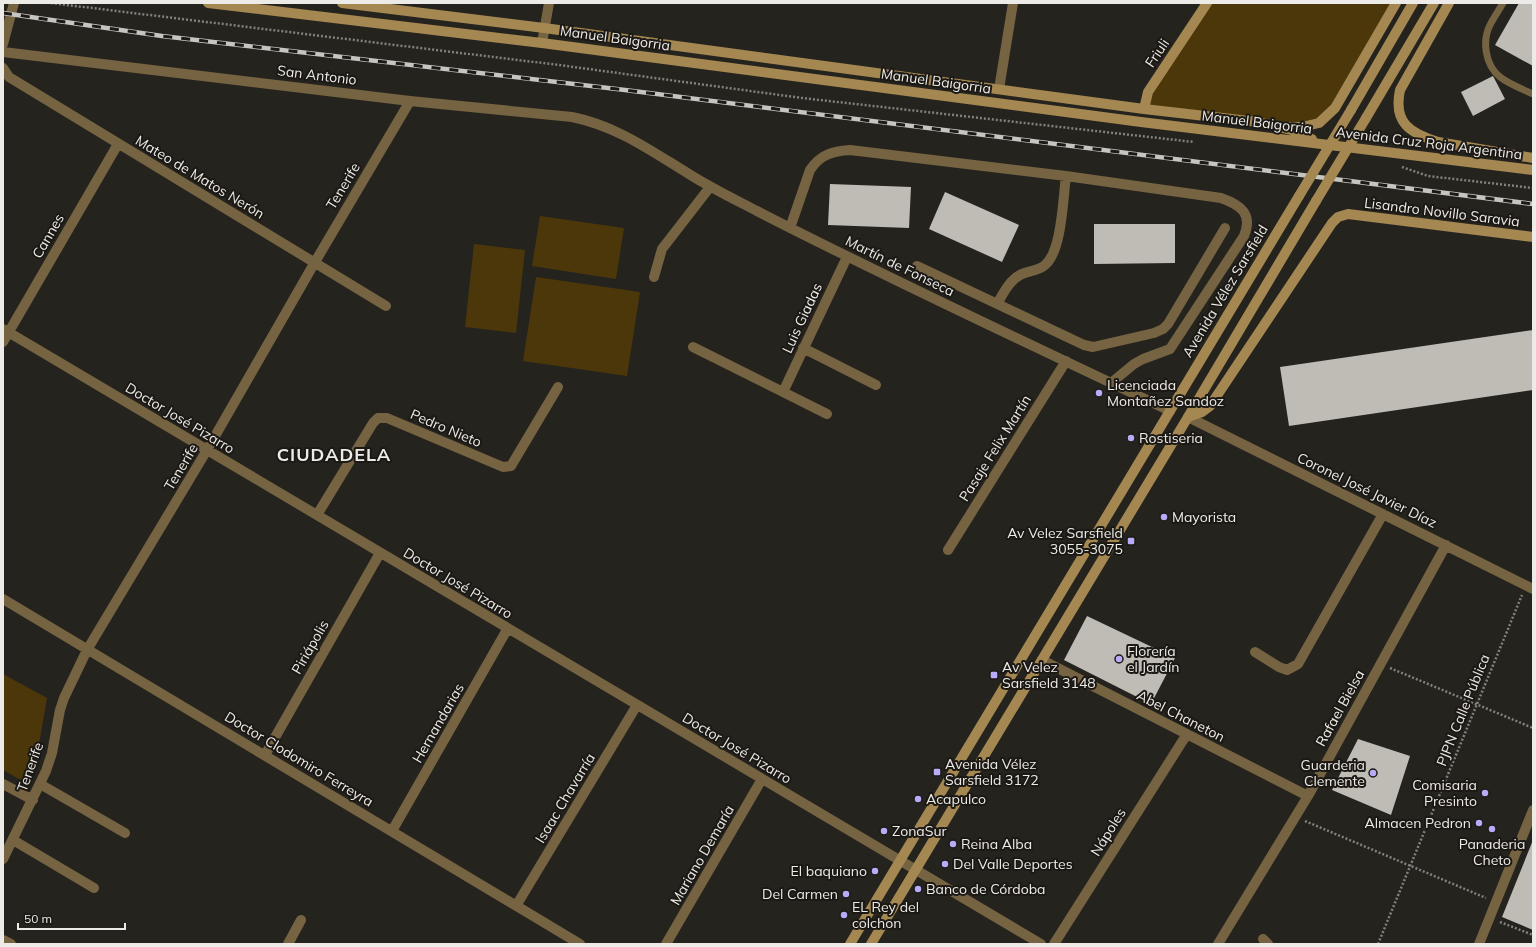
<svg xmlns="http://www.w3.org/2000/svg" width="1536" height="947" font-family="Mulish,sans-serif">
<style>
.green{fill:#4c370b}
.building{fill:#bfbbb5}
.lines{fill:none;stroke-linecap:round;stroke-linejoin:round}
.path{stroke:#83817d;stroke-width:2.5;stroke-dasharray:2 2;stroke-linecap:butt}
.service{stroke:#756342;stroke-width:7}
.minor{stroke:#756342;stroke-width:10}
.secondary{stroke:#a48751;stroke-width:10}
.rail-casing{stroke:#c7c5c2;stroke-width:4.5}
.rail{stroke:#1c1915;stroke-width:3;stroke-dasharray:9;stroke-linecap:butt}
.secondary-bridge{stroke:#a48751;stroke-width:10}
.poi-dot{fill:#b8abf7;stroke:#1c1915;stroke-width:1.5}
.labels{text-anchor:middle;stroke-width:4;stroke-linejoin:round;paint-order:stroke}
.street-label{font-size:14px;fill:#edebe8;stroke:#1c1915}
.poi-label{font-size:14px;fill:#edebe8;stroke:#1c1915;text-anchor:start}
.district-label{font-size:18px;font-weight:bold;letter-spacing:1px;fill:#edebe8;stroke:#1c1915}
</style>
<rect width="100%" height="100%" fill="#25231e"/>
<!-- green -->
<path class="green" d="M1207,3H1396L1335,108L1302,127L1144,109Z
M540,216L624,228L616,279L532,266Z
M474,244L525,250L516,333L465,327Z
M536,277L640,292L627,376L523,361Z
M3,674L47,698L37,756L26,783L3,770Z"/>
<!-- building -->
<path class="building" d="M1519,3H1533V66L1495,45Z
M1493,76L1505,99L1473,116L1461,92Z
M830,184L911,187L909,228L828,225Z
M945,192L1019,225L1002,262L929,229Z
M1094,224H1175V263L1094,264Z
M1533,330V390L1289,426L1280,367Z
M1087,616L1175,658L1151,704L1064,660Z
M1358,739L1410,756L1391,815L1332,790Z
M1533,840V930L1502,917Z"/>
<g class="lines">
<!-- path -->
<path class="path" d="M51,3L559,65L802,98L1194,142
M1402,167L1428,176L1533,188
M1390,668L1533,728
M1305,821L1486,898
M1500,922L1533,935
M1378,944L1522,595"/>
<!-- service -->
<path class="service" d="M1503,3C1499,10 1494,17 1490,25C1482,41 1485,65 1500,77C1509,84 1522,89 1533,94"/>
<!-- minor -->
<path class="minor" d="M542,43L549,3
M3,44L14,3
M3,52L410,101L572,117C617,126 651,151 689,174C711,188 734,199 757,211C893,281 1032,345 1170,411
M3,68L9,77L386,306
M999,89L1013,3
M790,228L810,170C820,155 832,151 850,150L1066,176L1221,198C1241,205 1253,214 1244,236L1170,349L1143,359L1134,364L1111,383
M917,266L1084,345L1093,347L1154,333L1163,329L1168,324L1225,228
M654,277L662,249L710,187
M997,304C1003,294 1009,281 1020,275C1027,271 1039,271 1045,265C1062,251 1063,198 1066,176
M3,329L1041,944
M3,342L118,144
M693,347L827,414
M803,348L876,385
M783,392L847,257
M1188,417L1533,589
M317,515L373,423L378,418H387L503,467L511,466L558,387
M948,550L1066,361
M3,599L580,944
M1255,652L1279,667L1287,670L1298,664L1383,514
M1042,660L1308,796
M265,755L380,553
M3,784L33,800
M40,784L125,833
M392,831L508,628
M13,840L94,888
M3,859L46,771L52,753L60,710L64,698L87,650L207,450L315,262L410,101
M516,906L637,705
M1263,939L1268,944
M3,940L11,944
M288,944L301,920
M666,944L762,779
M1054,944L1187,734
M1218,944L1308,796L1446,545
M1479,944L1533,810"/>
<!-- secondary -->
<path class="secondary" d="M208,3L542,43L1141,122L1533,170
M342,3L544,28L1144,109L1258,122L1291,130L1312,139
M1449,3L1400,90C1393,123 1410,133 1438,142L1533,158
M1144,109L1148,92L1207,3
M1351,110L1413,3
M1366,118L1434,3
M1289,127H1302L1319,123L1335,108L1396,3
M1188,417L1202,412L1210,406L1332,223L1338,217L1348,214L1533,237
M850,944L1299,196
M871,944L1188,417L1316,201"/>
<!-- rail casing -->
<g class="rail-casing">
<path id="rail" d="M3,13L162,36L625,90L1533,204"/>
</g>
<!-- rail -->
<use href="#rail" class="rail"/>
<!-- secondary-bridge -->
<path class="secondary-bridge" d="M1299,196L1351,110
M1316,201L1366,118"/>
</g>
<!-- markers -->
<g class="poi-dot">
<circle cx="1099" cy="393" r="4"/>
<circle cx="1131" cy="438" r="4"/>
<circle cx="1164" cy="517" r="4"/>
<rect x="1127" y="537" width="8" height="8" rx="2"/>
<circle cx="1119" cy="659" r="4"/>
<rect x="990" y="671" width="8" height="8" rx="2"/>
<rect x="933" y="768" width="8" height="8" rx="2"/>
<circle cx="1373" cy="773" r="4"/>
<circle cx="1485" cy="793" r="4"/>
<circle cx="918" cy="799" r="4"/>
<circle cx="1479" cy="823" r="4"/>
<circle cx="1492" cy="829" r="4"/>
<circle cx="884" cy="831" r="4"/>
<circle cx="953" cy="844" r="4"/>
<circle cx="945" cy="864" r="4"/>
<circle cx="875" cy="871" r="4"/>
<circle cx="918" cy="889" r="4"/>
<circle cx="846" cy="894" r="4"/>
<circle cx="844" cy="915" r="4"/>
</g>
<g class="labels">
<!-- street labels -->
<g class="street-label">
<text transform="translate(615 38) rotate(8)" y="5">Manuel Baigorria</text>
<text transform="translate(1157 53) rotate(-56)" y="5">Friuli</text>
<text transform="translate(317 75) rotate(7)" y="5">San Antonio</text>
<text transform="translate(936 81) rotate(8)" y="5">Manuel Baigorria</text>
<text transform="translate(1257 122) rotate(7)" y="5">Manuel Baigorria</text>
<text transform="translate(1429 143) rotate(7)" y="5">Avenida Cruz Roja Argentina</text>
<text transform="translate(200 177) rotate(31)" y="5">Mateo de Matos Nerón</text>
<text transform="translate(343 186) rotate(-59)" y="5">Tenerife</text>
<text transform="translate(1442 212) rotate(7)" y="5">Lisandro Novillo Saravia</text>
<text transform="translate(48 236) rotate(-60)" y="5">Cannes</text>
<text transform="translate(900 266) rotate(26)" y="5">Martín de Fonseca</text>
<text transform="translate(1225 291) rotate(-59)" y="5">Avenida Vélez Sarsfield</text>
<text transform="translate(802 318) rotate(-65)" y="5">Luis Giadas</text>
<text transform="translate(180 418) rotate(31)" y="5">Doctor José Pizarro</text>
<text transform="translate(446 428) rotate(23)" y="5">Pedro Nieto</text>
<text transform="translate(995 448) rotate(-58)" y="5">Pasaje Felix Martín</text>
<text transform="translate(181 467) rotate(-59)" y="5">Tenerife</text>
<text transform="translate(1367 490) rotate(26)" y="5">Coronel José Javier Díaz</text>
<text transform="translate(458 583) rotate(31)" y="5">Doctor José Pizarro</text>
<text transform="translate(310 647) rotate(-60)" y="5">Piriápolis</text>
<text transform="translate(1340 708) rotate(-61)" y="5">Rafael Bielsa</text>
<text transform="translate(1463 710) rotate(-68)" y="5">PJPN Calle Pública</text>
<text transform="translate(1181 716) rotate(27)" y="5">Abel Chaneton</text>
<text transform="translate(438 723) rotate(-60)" y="5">Hernandarias</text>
<text transform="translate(737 748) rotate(31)" y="5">Doctor José Pizarro</text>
<text transform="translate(299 759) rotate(31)" y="5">Doctor Clodomiro Ferreyra</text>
<text transform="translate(30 767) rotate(-70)" y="5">Tenerife</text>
<text transform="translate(565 798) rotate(-59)" y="5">Isaac Chavarría</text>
<text transform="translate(1108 832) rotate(-58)" y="5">Nápoles</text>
<text transform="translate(702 855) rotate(-60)" y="5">Mariano Demaría</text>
</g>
<!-- poi labels -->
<g class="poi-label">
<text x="1107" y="390">Licenciada<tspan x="1107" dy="16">Montañez Sandoz</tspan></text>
<text x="1139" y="443">Rostiseria</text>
<text x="1172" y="522">Mayorista</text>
<text x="1123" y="538" text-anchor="end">Av Velez Sarsfield<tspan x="1123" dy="16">3055-3075</tspan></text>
<text x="1127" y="656">Florería<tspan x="1127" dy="16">el Jardín</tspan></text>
<text x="1002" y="672">Av Velez<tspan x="1002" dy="16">Sarsfield 3148</tspan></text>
<text x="945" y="769">Avenida Vélez<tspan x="945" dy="16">Sarsfield 3172</tspan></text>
<text x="1365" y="770" text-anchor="end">Guarderia<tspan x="1365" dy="16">Clemente</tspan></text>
<text x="1477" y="790" text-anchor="end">Comisaria<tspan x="1477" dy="16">Presinto</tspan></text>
<text x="926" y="804">Acapulco</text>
<text x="1471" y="828" text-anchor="end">Almacen Pedron</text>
<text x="892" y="836">ZonaSur</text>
<text x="961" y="849">Reina Alba</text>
<text x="1492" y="849" text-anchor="middle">Panaderia<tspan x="1492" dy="16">Cheto</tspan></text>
<text x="953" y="869">Del Valle Deportes</text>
<text x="867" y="876" text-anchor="end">El baquiano</text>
<text x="926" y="894">Banco de Córdoba</text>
<text x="838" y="899" text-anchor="end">Del Carmen</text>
<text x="852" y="912">EL Rey del<tspan x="852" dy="16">colchon</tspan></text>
</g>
<!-- district labels -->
<g class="district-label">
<text x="334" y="461">CIUDADELA</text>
</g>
</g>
<!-- border -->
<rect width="1536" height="947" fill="none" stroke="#edebe8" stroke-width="8"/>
<!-- scale -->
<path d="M18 923v6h107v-6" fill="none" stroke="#edebe8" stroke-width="2"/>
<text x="24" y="923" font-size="12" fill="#edebe8" stroke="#1c1915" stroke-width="3" paint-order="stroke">50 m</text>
</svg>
